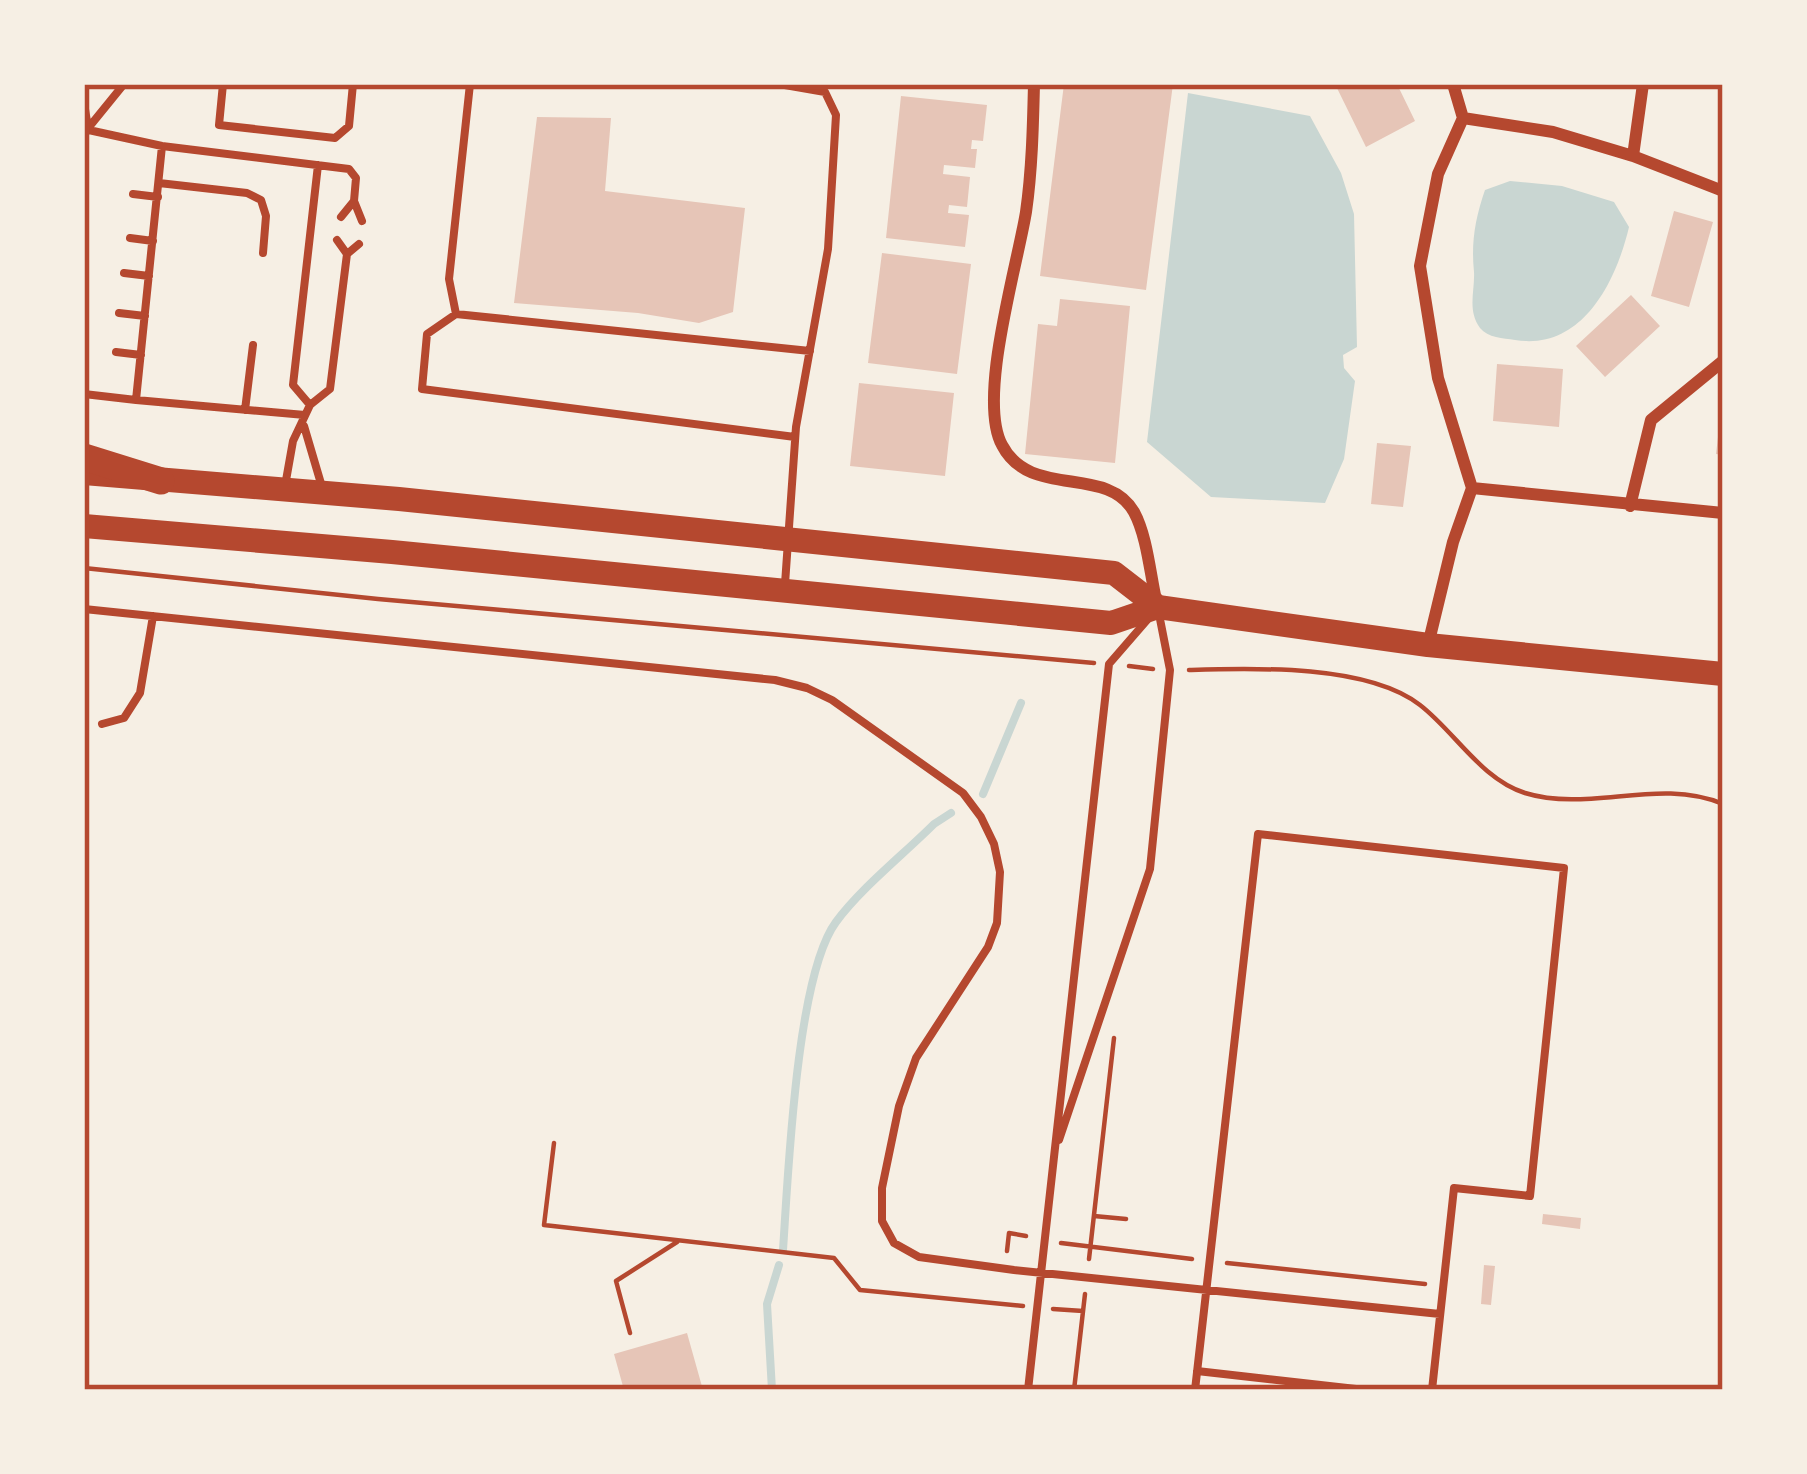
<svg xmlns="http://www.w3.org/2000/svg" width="1807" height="1474" font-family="'Open Sans',sans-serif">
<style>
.water{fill:#c9d6d2}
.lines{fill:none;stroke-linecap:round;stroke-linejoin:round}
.stream{stroke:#c9d6d2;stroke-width:8}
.building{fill:#e6c5b7}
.path{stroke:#b5482f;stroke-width:4.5}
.service{stroke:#b5482f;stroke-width:8}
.minor{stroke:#b5482f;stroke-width:12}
.secondary{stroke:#b5482f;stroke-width:24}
.primary{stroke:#b5482f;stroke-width:27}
.neatline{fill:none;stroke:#b5482f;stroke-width:4.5}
</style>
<rect width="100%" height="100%" fill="#f6efe4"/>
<!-- water -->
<path class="water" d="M1188,93L1310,116L1341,173L1354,214L1357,347L1343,355L1344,368L1355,381L1344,459L1325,503L1211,497L1147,442Z
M1510,181L1562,186L1614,202L1629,227C1616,282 1582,351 1515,340C1503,338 1488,338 1480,328C1467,310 1475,291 1474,272C1471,243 1475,219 1485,190Z"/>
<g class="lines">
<!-- stream -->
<path class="stream" d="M983,794L1021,703
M783,1250C788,1178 796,976 836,922C861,888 904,854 934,824L951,813
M772,1390L767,1304L779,1265"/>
</g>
<!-- building -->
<path class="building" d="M1064,84H1173L1146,290L1040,276Z
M1335,84H1397L1415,121L1366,147Z
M901,96L987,105L983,141L972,140L971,149H977L975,168L944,165L943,174L970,177L967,207L949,205L948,213L969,215L965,247L886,238Z
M537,117L611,118L605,191L745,208L733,312L699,323L638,313L514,303Z
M1674,211L1713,222L1689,307L1651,296Z
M882,253L971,264L957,374L868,363Z
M1631,295L1660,326L1605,377L1576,346Z
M1060,299L1130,306L1115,463L1025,454L1038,324L1057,326Z
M1497,364L1563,369L1559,427L1493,421Z
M859,383L954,393L945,476L850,466Z
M1720,420H1723V455L1716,454Z
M1377,443L1411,446L1403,507L1371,504Z
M1543,1214L1581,1218L1580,1229L1542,1224Z
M1484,1265L1495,1266L1491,1305L1481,1304Z
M687,1333L703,1390H624L614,1354Z"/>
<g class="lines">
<!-- path -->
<path class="path" d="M84,568L378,599L1094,663
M1129,666L1153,669
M1189,670C1254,668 1367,664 1420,705C1455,732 1481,779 1525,793C1590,813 1658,777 1723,804
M554,1143L544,1225L834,1258L860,1290L1023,1306
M1094,1216L1126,1219
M1061,1243L1192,1259
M1007,1251L1009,1233L1026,1236
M1089,1259L1114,1038
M1227,1263L1425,1284
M1053,1309L1083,1311
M630,1333L616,1281L677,1242
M1074,1390L1085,1294"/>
<!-- service -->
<path class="service" d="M223,84L219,125L335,138L349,126L353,84
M779,84L825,92L836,115L828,249L796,427L785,584
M84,103L88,128
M84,129L162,146L349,169L356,178L354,201L362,221
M85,132L124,84
M159,183L247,193L261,200L266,216L263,253
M133,194L158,197
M341,217L354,201
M130,238L153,241
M337,240L347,254
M124,273L149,276
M119,313L145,316
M456,314L449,279L470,84
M116,352L141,355
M84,394L136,400L162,146
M136,400L305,415
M310,405L330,389L347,254L359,244
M245,410L253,345
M304,426L322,487
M795,437L422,389L427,334L456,314L810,351
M285,486L293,441L310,405L293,385L318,165
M84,609L775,680L807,688L832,700L963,793L981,817L994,844L1000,872L997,923L988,947L916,1058L899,1106L882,1188V1221L894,1243L919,1257L1014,1270L1440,1314
M102,724L124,718L140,693L153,616
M1059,1140L1150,869L1170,670L1159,614
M1197,1371L1365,1390
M1028,1390L1109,664L1148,619
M1195,1390L1258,834L1564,868L1530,1196L1454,1188L1432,1390"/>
<!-- minor -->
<path class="minor" d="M1034,84C1033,126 1032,170 1026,212C1017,267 977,399 1002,445C1030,500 1107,464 1134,512C1147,536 1150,573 1156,600
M1453,84L1463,118
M1633,156L1643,84
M1472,488L1723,513
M1630,506L1651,420L1723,361
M1428,645L1453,542L1472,488L1438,378L1420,266L1438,174L1463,118L1553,132L1633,156L1723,191"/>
<!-- secondary -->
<path class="secondary" d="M84,473L399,499L1114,573L1158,607
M84,526L392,552L1111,623L1158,607L1428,645L1723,674"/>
<!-- primary -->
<path class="primary" d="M84,457L161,481"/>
</g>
<!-- border -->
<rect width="1807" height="1474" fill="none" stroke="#f6efe4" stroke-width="174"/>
<rect x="87" y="87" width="1633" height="1300" class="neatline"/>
</svg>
